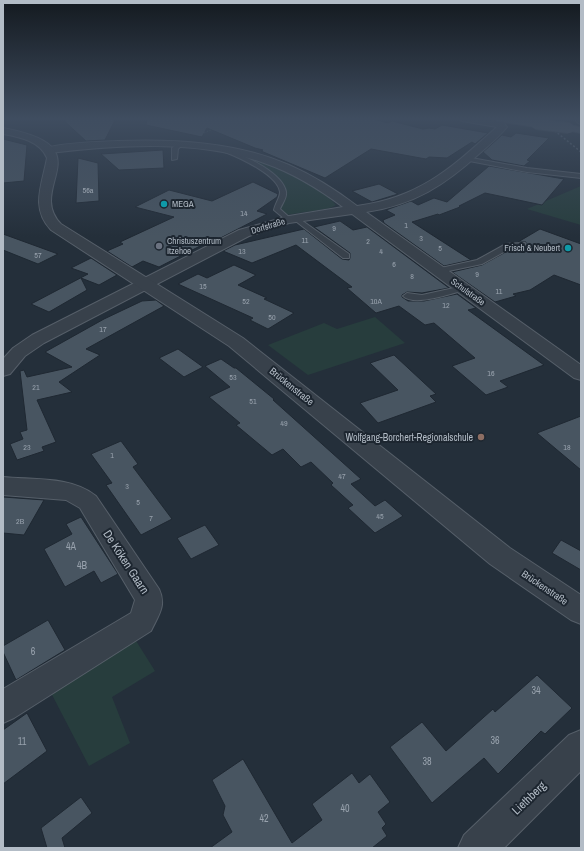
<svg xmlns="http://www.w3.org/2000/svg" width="584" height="851" font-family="'Archivo Narrow',sans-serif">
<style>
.green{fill:#273d3d}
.building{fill:#485561;stroke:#1f2832}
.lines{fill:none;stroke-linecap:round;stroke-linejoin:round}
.service-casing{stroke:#565f69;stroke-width:2}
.minor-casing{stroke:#565f69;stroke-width:2}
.tertiary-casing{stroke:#565f69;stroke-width:2}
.primary-casing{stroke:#414a54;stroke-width:2}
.path{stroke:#465a5b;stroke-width:1;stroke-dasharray:1.5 1.5;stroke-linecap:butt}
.service{fill:#38414b;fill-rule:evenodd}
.minor{fill:#38414b;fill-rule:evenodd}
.tertiary{fill:#38414b;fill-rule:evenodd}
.primary{fill:#56606b;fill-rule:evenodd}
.rail{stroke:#5a6672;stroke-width:1.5;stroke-dasharray:2 2;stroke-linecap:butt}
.primary-bridge-casing{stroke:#414a54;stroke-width:12;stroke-linecap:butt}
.primary-bridge{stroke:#56606b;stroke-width:10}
.culture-dot{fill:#0f9aa8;stroke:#1d2630;stroke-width:1.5}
.worship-dot{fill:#6b7280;stroke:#1d2630;stroke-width:1.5}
.education-dot{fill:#8d6e63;stroke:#1d2630;stroke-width:1.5}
.labels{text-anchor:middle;stroke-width:4;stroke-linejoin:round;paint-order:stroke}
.number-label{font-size:8px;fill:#98a2ad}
.far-poi-label{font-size:9px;fill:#b3bcc6;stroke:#1d2630;text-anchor:start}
.far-street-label{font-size:9px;fill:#b3bcc6;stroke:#1d2630}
.street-label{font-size:10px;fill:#b3bcc6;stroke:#1d2630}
.poi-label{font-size:10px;fill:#b3bcc6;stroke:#1d2630;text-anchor:end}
.near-number-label{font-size:10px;fill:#98a2ad}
.near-street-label{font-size:12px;fill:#b3bcc6;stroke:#1d2630}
</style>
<rect width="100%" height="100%" fill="#242f3a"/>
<!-- green -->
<path class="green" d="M244,156C276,165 314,179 336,205C328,211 299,212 287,215L279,210L283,185Z
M581,186V225L527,209Z
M375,317L405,343L308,375L268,345L324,323L337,329Z
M133,636L155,671L112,697L130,743L89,766L49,689Z"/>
<!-- building -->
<path class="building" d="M61,118H116L105,140L86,141Z
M147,118H370L388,123L392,121L423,129L429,128L435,129L442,125L488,133L475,144L472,142L447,158L429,157L426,159L371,149L325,178L261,151L263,150L255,148L207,128L202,137L146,125Z
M516,133L549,138L527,160L530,161L524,166L492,160L483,152L502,135L511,137Z
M3,139L27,145L24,181L3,183Z
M163,150L164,168L119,170L101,154Z
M78,158L98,163L99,201L76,203Z
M489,166L564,179L542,205L485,193L459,206L460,207L439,215L438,214L412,222L471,260L444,266L384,223L383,220L395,215L386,210L411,201L418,205L434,198L447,202Z
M253,182L278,194L277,197L257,211L267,214L207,245L204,244L159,267L143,261L132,267L107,251L123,244L120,242L174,217L135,207L169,190L212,201Z
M379,184L398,194L372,202L352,191Z
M340,221L353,230L367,227L449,288L422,293L407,292L402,295V297L408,301H424L457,294L476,308L468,310L544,365L500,381L508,387L486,395L452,366L475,358L434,323L425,325L399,306L376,313L347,288L352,287L296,245L252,263L223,251L235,245L304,229L342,259L349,260L350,258V253L314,227Z
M540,229L581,244V285L554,275L530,290L513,294L516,296L495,302L452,272L482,265L511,249L525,248L526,242H518Z
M3,234L58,254L38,264L3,250Z
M91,258L117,275L99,285L81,278L87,290L49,312L31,304L88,274L71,268Z
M234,265L256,275L238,285L267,298L264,299L294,313L268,329L250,320L253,318L178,284L198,274L207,278Z
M156,300L164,306L86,349L100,355L59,382L72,392L37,400L56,442L42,447L44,451L17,460L10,444L23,439L20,432L27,430L20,371L24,370L27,377L72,367L45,352L104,319L142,301Z
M178,349L203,367L184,377L159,358Z
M394,355L436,394L430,396L436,402L378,423L360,403L398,390L370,363Z
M221,359L234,368H236L274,399L273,400L361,479L351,484L375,506L385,500L403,516L375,533L348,508L353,505L331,485L333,483L311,462L301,467L283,449L272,455L236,425L240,423L209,397L230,387L205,366Z
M581,416V470L537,433Z
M121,441L138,464L133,467L172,519L141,535L106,485L112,483L91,454Z
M3,497L44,500L24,535L3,533Z
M81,517L118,574L101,583L94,571L65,587L44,549L72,534L66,524Z
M205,525L219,545L191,559L177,538Z
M561,540L581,551V570L552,553Z
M48,620L65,650L16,680L3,652V646Z
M537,675L572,708L545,734L541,731L498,774L484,758L432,803L390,747L422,722L446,751L493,709L495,712Z
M27,713L47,751L3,784V730Z
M243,759L292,843L322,820L312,804L352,773L359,783L370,774L390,802L378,812L386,824L382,828L387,836L372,848H210L232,832L223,815L225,806L212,780Z
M81,797L92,813L62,838L65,848H47L41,828Z"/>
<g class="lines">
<!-- service casing -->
<g class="service-casing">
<path id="service" d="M177,144L182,145L178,149L177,159L172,160V148Z
M225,150H229C245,156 283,173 286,192C287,198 282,204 280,209L290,218V220H286L274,210C275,204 280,198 280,192C278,175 240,158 225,152Z
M466,157L527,168L581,174V178L527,172L464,160V158Z
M293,217H297L349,254V258H343L293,219Z
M522,243H525V247L511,248L482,264L439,273L435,271L436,269L477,260L506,244Z
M463,286H466L467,288L466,290C451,293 415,307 403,296L407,293L422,295Z"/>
</g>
<!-- minor casing -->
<g class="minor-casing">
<path id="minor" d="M458,118H484L504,123L507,127C499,137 489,145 480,153C445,185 414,205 366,212L581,365V380L574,378L352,214L289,223L249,236L44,343L25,356L10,374L3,376V359L13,348L32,335L239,230L289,216L343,207C319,189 293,173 264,163C198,139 117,145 49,153L44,150L45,148C69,142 95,142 118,141C175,139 237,142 289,165C314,176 336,190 357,206C421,197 451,168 497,127L462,121Z
M574,118H581V124L578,123Z
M3,477C34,480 71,476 96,496L159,589C167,606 158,616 151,631L14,718L3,723V689L131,613L135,600L80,508L66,500L3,495Z
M581,730V771L504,848H458L464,835L569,735Z"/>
</g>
<!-- tertiary casing -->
<g class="tertiary-casing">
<path id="tertiary" d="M3,128C106,147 25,187 61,224L243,338L510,548L581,595V624L571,620L490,564L229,346L51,230C30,208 42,185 47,158C40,141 20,137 3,134Z"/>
</g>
<!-- primary casing -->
<g class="primary-casing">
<path id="primary" d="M492,118C504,118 533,116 541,124L536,127L497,121Z
M569,125L581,127V133L566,130L564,128L566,126Z"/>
</g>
<!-- path -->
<path class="path" d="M204,133L238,118
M423,145L456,151
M431,146L439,137"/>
<!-- service -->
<use href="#service" class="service"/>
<!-- minor -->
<use href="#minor" class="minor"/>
<!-- tertiary -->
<use href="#tertiary" class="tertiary"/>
<!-- primary -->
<use href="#primary" class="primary"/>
<!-- rail -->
<path class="rail" d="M539,118L581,152"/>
<!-- primary-bridge casing -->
<g class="primary-bridge-casing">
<path id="primary-bridge" d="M536,124L569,128"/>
</g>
<!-- primary-bridge -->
<use href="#primary-bridge" class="primary-bridge"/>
</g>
<!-- sky -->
<linearGradient id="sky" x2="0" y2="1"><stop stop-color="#141a20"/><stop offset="0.5" stop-color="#3f4d60"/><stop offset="1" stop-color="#3f4d60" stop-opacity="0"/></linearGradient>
<rect width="584" height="237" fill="url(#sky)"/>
<!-- markers -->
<g class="culture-dot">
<circle cx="164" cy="204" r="4"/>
<circle cx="568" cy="248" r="4"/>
</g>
<circle class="worship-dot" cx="159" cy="246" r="4"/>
<circle class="education-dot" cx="481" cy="437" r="4"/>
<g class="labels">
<!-- number labels -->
<g class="number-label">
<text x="88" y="193">56a</text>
<text x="244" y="216">14</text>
<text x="406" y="228">1</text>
<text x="334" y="231">9</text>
<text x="421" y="241">3</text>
<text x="305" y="243">11</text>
<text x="368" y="244">2</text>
<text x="440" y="251">5</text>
<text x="242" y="254">13</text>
<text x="381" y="254">4</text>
<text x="38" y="258">57</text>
<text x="394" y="267">6</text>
<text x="477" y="277">9</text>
<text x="412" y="279">8</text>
<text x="203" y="289">15</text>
<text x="499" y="294">11</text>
<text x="246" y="304">52</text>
<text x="376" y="304">10A</text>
<text x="446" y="308">12</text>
<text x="272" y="320">50</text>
<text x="103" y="332">17</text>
<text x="491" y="376">16</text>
<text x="233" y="380">53</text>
<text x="36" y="390">21</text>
<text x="253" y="404">51</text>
<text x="284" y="426">49</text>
<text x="27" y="450">23</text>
<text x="567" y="450">18</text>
<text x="112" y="458">1</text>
<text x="342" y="479">47</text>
<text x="127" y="489">3</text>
<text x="138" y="505">5</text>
<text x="380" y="519">45</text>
<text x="151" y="521">7</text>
<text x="20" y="524">2B</text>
</g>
<!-- far-poi labels -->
<g class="far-poi-label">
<text x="172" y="207">MEGA</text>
<text x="167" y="244">Christuszentrum<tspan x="167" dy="10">Itzehoe</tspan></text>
<text x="560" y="251" text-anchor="end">Frisch &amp; Neubert</text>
</g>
<!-- far-street labels -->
<g class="far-street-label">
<text transform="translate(268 226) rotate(-17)" y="3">Dorfstraße</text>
<text transform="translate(468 292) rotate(36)" y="3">Schulstraße</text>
</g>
<!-- street labels -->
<g class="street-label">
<text transform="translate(292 386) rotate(39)" y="4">Brückenstraße</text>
<text transform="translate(545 587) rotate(34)" y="4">Brückenstraße</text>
</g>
<!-- poi labels -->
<g class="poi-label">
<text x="473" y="441">Wolfgang-Borchert-Regionalschule</text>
</g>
<!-- near-number labels -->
<g class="near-number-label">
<text x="71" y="550">4A</text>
<text x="82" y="569">4B</text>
<text x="33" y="655">6</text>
<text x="536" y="694">34</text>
<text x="495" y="744">36</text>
<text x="22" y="745">11</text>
<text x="427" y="765">38</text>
<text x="345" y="812">40</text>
<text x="264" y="822">42</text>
</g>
<!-- near-street labels -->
<g class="near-street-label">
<text transform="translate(126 562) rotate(57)" y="4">De Köken Gaarn</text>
<text transform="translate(529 798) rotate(-44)" y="4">Liethberg</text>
</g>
</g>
<!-- border -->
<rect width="584" height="851" fill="none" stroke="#b3bcc6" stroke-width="8"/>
</svg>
